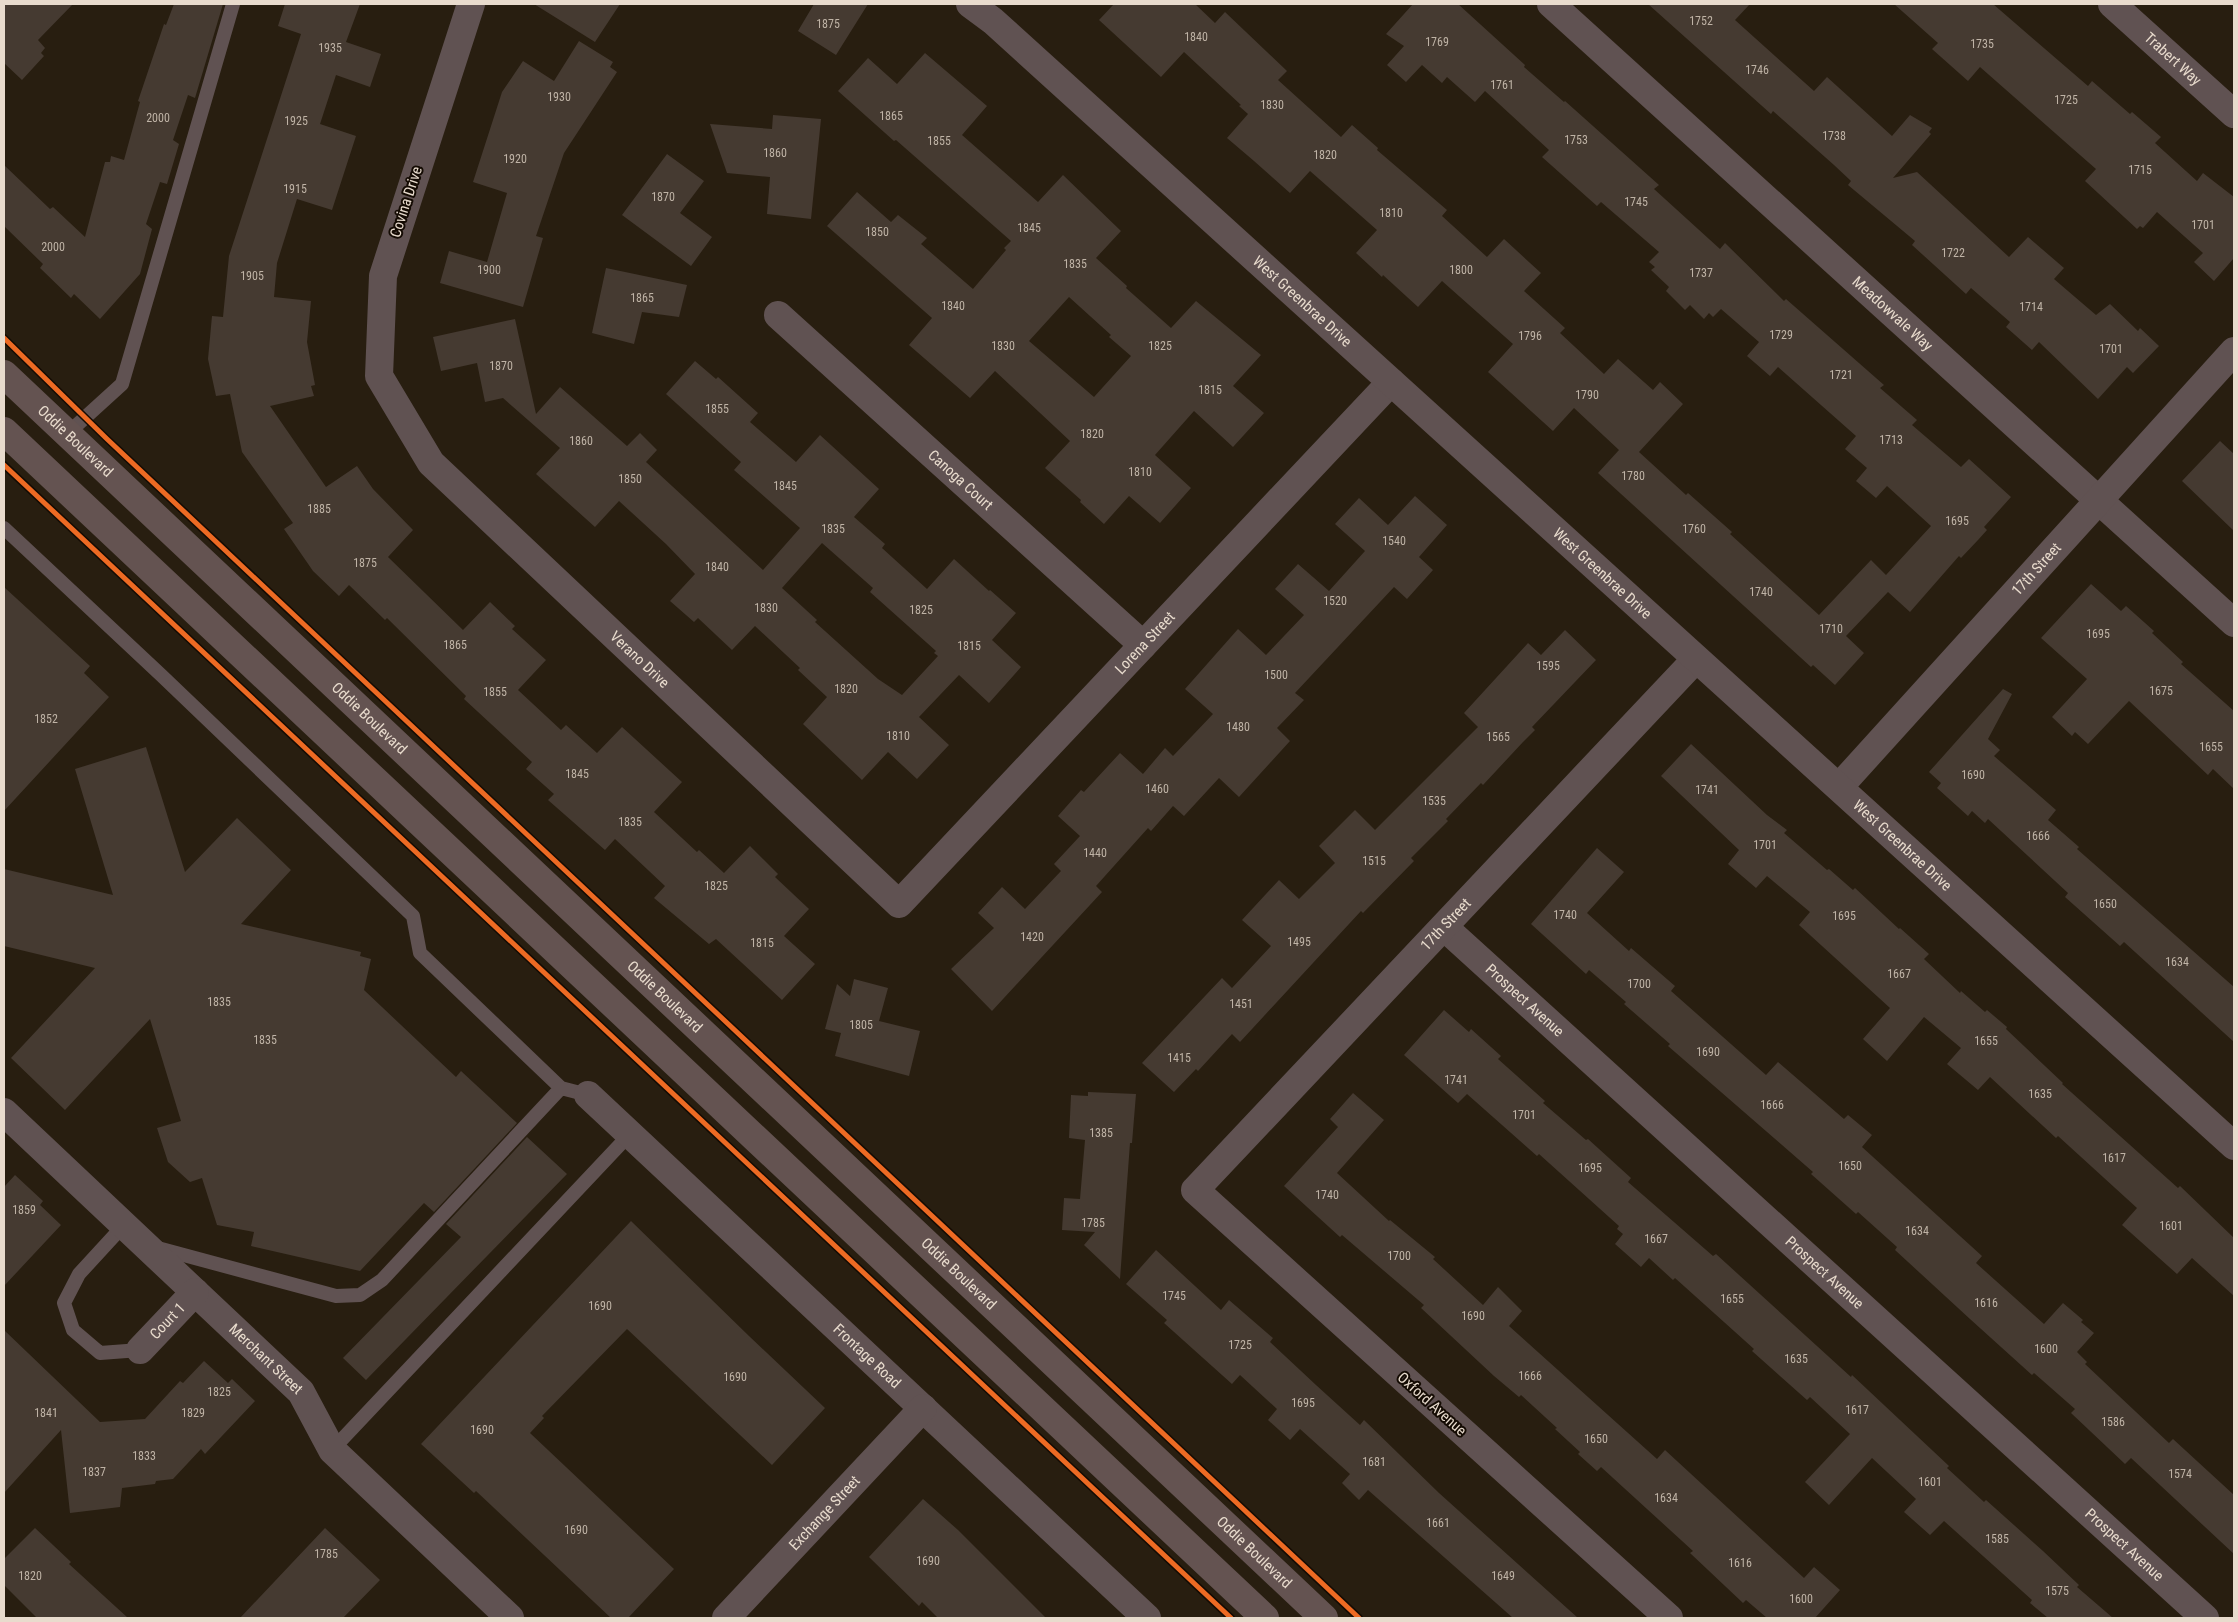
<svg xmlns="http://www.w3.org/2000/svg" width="2238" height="1622" font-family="'Roboto Condensed',sans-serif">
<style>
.building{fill:#453a31;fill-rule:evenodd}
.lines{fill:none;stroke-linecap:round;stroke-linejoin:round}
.service{stroke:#605252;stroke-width:14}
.minor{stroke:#605252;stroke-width:28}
.tertiary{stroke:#605252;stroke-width:28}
.secondary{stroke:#645351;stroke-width:28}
.cycleway-casing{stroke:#140b03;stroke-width:8}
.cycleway{stroke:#ed6a23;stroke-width:5}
.labels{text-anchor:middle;stroke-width:4;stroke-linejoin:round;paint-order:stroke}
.number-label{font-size:12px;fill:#bfb3a6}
.street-label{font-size:15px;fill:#e8dbcd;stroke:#140b03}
</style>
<rect width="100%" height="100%" fill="#281e10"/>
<!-- building -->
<path class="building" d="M4,4H73L38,40L45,48L41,53L44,56L22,80L4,63Z
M174,4H223L195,98L188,95L173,140L179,144L167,184L160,182L146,224L152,229L140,274L100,319L74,294L71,298L40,268L43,264L4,226V165L50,209L53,207L85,237L105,162H110L111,156L124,160L140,102L138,101L164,24L166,25Z
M285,4H360L346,42L381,54L370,87L336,75L320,124L356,136L332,210L297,199L277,263L274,297L311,301L307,342L315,385L311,386L314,396L270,406L326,487L357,466L373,489L413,530L388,557L463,630L490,602L515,626L512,629L546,660L518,690L561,730L566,725L597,753L622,727L682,782L654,812L697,852L699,850L724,873L750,846L778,874L775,877L809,909L784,936L815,964L782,1000L716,939L709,944L654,898L665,886L615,839L605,850L548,800L554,794L526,769L532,762L464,699L466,696L387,618L385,620L349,585L339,596L313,571L284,529L293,523L242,452L230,394L216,396L208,359L212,316L223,317L229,256L301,34L278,26Z
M534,4H620L595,42Z
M814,4H868L836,55L798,31Z
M1114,4H1195L1215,23L1225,12L1287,71L1278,80L1341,137L1352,125L1378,148L1377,150L1447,210L1442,216L1487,257L1504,239L1541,273L1524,291L1565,328L1560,333L1604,374L1618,359L1653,390L1660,382L1683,404L1639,452L1686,495L1688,493L1732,532L1730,534L1819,615L1871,560L1886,575L1931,526L1887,486L1876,498L1856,481L1867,468L1845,449L1856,436L1778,367L1770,376L1747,356L1759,342L1721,309L1713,317L1709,313L1704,319L1690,305L1685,310L1666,291L1669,287L1651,270L1655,267L1649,262L1659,252L1601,202L1597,206L1542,157L1549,150L1485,91L1475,102L1447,77L1442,83L1422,65L1406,82L1387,65L1404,46L1386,34L1413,4H1458L1525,65L1524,67L1564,102L1565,101L1659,185L1654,189L1720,249L1725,243L1784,301L1786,299L1884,385L1880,388L1917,420L1912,425L1961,467L1969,459L2011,497L1984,527L1987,530L1978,540L1961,558L1959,556L1910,612L1888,592L1846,636L1864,653L1835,685L1813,665L1811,667L1598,473L1619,450L1574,408L1553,431L1488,372L1513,344L1442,281L1418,307L1383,275L1382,277L1356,253L1377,230L1310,171L1290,193L1254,161L1227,138L1248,114L1239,106L1241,105L1184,52L1161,77L1099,20Z
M1648,4H1750L1735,20L1814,91L1827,77L1892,136L1910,115L1932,128L1929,132L1931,134L1893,178L1917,172L2009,257L2028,237L2064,268L2054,279L2096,315L2110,304L2138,331L2140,328L2159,346L2133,373L2127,367L2098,399L2039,342L2032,350L2006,327L2010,322L1971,288L1966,294L1912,245L1915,241L1848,185L1851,181L1834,165L1773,111L1771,114Z
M1894,4H1993L2088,86L2092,81L2130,114L2132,112L2161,137L2155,143L2197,181L2203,173L2234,197V258L2214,281L2194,262L2203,253L2157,212L2143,228L2140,226L2137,229L2085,181L2096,169L2072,148L1980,67L1968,81L1932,49L1938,43Z
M579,41L613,62L610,67L617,72L564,153L536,236L543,238L523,307L440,283L449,251L487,262L507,193L473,182L502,92L523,61L554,81Z
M925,53L987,106L962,135L1038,202L1063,175L1121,231L1096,258L1127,286L1126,288L1171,328L1196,301L1261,355L1233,386L1264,413L1233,447L1194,411L1155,455L1191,488L1160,523L1129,496L1104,524L1080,502L1081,500L1045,468L1070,441L995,371L970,398L909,345L932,318L827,226L857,192L891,222L898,215L927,238L921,244L973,289L1006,250L1004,248L1011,241L896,140L894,141L838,91L868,58L897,84ZM1069,297L1111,335L1109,337L1131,356L1094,397L1029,341Z
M773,115L821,119L811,219L767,214L770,177L727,173L710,124L772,129Z
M667,154L704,181L680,213L712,237L691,266L622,215Z
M606,268L687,285L679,317L642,312L634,344L592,333Z
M515,319L536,414L560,387L627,446L640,433L657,450L646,462L763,570L800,528L734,470L741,462L666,394L695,361L716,379L718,377L758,413L750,422L796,462L820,435L879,489L854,517L885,544L882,548L927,589L954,559L989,591L990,590L1016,613L992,640L1021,667L989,703L959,675L919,717L949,745L917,779L888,752L862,780L803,724L827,697L798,670L800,668L755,626L732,650L698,618L694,622L670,601L695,574L666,544L619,501L595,527L536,474L560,448L503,398L485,402L477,363L441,371L433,337ZM822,543L873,588L870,592L936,651L934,653L938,656L902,695L878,679L815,622L817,620L782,588Z
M2220,441L2234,454V531L2182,481Z
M1415,496L1447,525L1419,557L1433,570L1407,599L1394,587L1295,693L1304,700L1277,728L1290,741L1239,797L1219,778L1184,816L1173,806L1151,831L1148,828L1096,886L1102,892L992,1011L951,969L994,928L978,913L1002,887L1025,909L1061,871L1054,864L1080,836L1058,816L1081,790L1084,792L1120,753L1143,774L1165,748L1173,756L1213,714L1185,689L1238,629L1266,655L1304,615L1275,589L1298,564L1329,591L1365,551L1335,524L1359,498L1388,525Z
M2091,584L2121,611L2126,606L2154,631L2152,633L2183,662L2181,664L2234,711V789L2213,769L2208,775L2129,701L2088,744L2075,732L2072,736L2052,717L2087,679L2041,638Z
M4,587L90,666L84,673L109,697L4,811Z
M1565,630L1596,660L1532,727L1535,730L1523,742L1483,785L1481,783L1446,819L1448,821L1411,858L1414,861L1363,913L1361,911L1240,1042L1232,1034L1198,1071L1196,1069L1174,1092L1142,1063L1222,978L1232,988L1271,946L1242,920L1279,880L1299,899L1335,863L1319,846L1355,810L1375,830L1478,727L1464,713L1528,643L1541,655Z
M2003,689L2012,694L1988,739L2000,750L1994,756L2056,810L2048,820L2079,847L2077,849L2234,987V1042L2124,942L2120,946L2065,897L2068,893L1988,819L1985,823L1972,811L1968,816L1937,788L1941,783L1929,772Z
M1691,744L1767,815L1787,830L1784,833L1827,870L1829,869L1853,890L1855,888L1899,929L1900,928L1929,954L1924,959L1960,993L1961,991L1985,1012L1987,1010L2007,1027L2006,1029L2063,1083L2062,1084L2178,1188L2180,1186L2234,1238V1296L2192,1258L2177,1274L2122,1225L2137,1208L2058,1136L2056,1138L1990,1077L1978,1090L1947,1064L1961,1048L1924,1017L1887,1061L1863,1039L1890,1008L1799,925L1810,912L1767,876L1756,888L1728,864L1739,850L1661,776Z
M146,747L185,872L237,818L291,870L241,924L361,952L360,956L371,959L364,990L456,1077L461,1071L517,1123L434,1212L424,1203L360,1271L251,1246L254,1232L217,1225L202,1178L190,1182L168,1162L157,1128L181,1121L150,1019L65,1110L11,1058L95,968L4,946V869L113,895L75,769Z
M1597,848L1624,872L1587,913L1629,951L1631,948L1675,986L1671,991L1766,1075L1778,1062L1844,1119L1848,1115L1872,1135L1862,1147L1982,1256L1976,1263L2044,1324L2063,1303L2083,1320L2081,1322L2094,1333L2077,1352L2087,1362L2085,1364L2169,1443L2173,1439L2234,1495V1554L2131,1458L2125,1464L2071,1413L2075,1409L2034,1373L2032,1375L1970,1319L1895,1250L1897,1247L1858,1212L1856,1214L1811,1174L1813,1172L1668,1046L1670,1044L1624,1004L1626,1002L1589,970L1586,974L1531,924Z
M854,979L888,988L879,1021L920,1031L909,1076L835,1056L841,1033L825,1029L837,984L850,996Z
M1444,1010L1469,1032L1471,1029L1501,1056L1498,1059L1545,1101L1543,1103L1586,1140L1588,1139L1631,1178L1628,1182L1713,1256L1716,1254L1851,1377L1852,1375L1949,1466L1947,1468L1984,1502L1986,1500L2043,1551L2079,1585L2077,1587L2113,1618H2048L2030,1603L2032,1600L1944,1521L1930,1535L1904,1512L1916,1499L1872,1458L1829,1505L1805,1482L1850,1434L1810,1397L1807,1400L1752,1351L1754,1349L1675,1278L1673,1280L1649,1258L1641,1267L1615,1244L1623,1234L1617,1229L1619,1226L1539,1154L1537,1156L1467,1094L1458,1103L1404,1055Z
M1088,1092L1136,1094L1132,1143H1130L1120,1279L1084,1245L1095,1232L1062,1230L1064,1198L1080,1199L1085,1140L1069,1138L1071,1095L1088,1096Z
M1353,1093L1384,1120L1337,1173L1389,1221L1390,1220L1435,1257L1433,1259L1483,1305L1498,1287L1522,1311L1509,1326L1657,1459L1665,1450L1804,1578L1814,1567L1840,1590L1815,1618H1767L1746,1600L1743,1603L1690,1553L1693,1551L1601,1467L1597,1471L1578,1454L1580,1452L1555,1429L1557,1428L1521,1395L1519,1397L1494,1376L1421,1308L1424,1305L1342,1235L1340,1237L1284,1186L1338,1127L1330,1119Z
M527,1137L567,1174L366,1380L343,1358L461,1237L446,1224Z
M15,1175L43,1201L40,1205L61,1225L4,1286V1187Z
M631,1221L749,1336L825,1408L772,1465L627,1329L542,1416L544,1418L530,1433L674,1569L628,1618H611L476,1491L474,1493L421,1444Z
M1156,1250L1221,1310L1229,1300L1273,1338L1270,1342L1316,1385L1360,1425L1364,1420L1439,1493L1578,1618H1513L1368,1490L1359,1500L1342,1483L1350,1474L1300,1429L1290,1440L1268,1420L1277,1409L1240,1375L1232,1384L1164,1323L1167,1320L1126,1284Z
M4,1330L100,1422L145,1419L180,1381L183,1383L204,1361L228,1383L232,1379L255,1401L205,1454L201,1449L173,1479L156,1481L155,1484L122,1488L120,1507L70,1513L61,1430L4,1493Z
M923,1499L958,1530L1046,1618H938L922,1602L919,1606L869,1557Z
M35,1528L71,1562L69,1564L128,1618H37L4,1585V1559Z
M325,1528L380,1580L343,1618H240Z"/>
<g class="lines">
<!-- service -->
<path class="service" d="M67,434L122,384L233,4
M4,528L161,675L413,916L420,953L561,1088L588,1095
M124,1225L79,1274L64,1303L73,1330L100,1353L140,1350
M154,1247L336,1296L360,1295L382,1280L561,1088
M332,1450L630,1134"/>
<!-- minor -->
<g class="minor">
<path id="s1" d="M471,4L383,276L379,376L431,463L899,904L1391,382"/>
<path id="s2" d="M1551,4L2234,623"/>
<path id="s3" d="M2112,4L2234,114"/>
<path id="s4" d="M778,315L1143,645"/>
<path id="s5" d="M1839,787L2234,351"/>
<path id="s6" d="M1444,927L2205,1618"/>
<path id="s7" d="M588,1095L1147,1618"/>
<path id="s8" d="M4,1112L301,1392L332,1450L510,1618"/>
<path id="s9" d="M140,1350L195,1292"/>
<path id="s10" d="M726,1618L923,1408"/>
<path id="s11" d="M1669,1618L1195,1190L1696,659"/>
</g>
<!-- tertiary -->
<path class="tertiary" id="s12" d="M970,4L993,21L2234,1146"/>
<!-- secondary -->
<g class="secondary">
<path id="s13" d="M4,374L1324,1618"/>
<path d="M4,431L1265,1618"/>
</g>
<!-- cycleway casing -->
<g class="cycleway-casing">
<path id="cycleway" d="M4,338L107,439L1359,1618
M4,465L1231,1618"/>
</g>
<!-- cycleway -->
<use href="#cycleway" class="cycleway"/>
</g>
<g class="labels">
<!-- number labels -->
<g class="number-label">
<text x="1701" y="25">1752</text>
<text x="828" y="28">1875</text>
<text x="1196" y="41">1840</text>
<text x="1437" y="46">1769</text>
<text x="1982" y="48">1735</text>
<text x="330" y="52">1935</text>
<text x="1757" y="74">1746</text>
<text x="1502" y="89">1761</text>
<text x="559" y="101">1930</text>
<text x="2066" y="104">1725</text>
<text x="1272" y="109">1830</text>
<text x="891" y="120">1865</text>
<text x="158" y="122">2000</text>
<text x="296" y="125">1925</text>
<text x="1834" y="140">1738</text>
<text x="1576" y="144">1753</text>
<text x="939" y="145">1855</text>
<text x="775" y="157">1860</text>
<text x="1325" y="159">1820</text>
<text x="515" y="163">1920</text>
<text x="2140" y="174">1715</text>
<text x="295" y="193">1915</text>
<text x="663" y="201">1870</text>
<text x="1636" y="206">1745</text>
<text x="1391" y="217">1810</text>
<text x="2203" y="229">1701</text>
<text x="1029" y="232">1845</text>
<text x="877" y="236">1850</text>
<text x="53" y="251">2000</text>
<text x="1953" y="257">1722</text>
<text x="1075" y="268">1835</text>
<text x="489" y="274">1900</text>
<text x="1461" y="274">1800</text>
<text x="1701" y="277">1737</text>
<text x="252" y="280">1905</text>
<text x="642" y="302">1865</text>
<text x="953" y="310">1840</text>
<text x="2031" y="311">1714</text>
<text x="1781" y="339">1729</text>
<text x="1530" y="340">1796</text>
<text x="1003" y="350">1830</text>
<text x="1160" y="350">1825</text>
<text x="2111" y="353">1701</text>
<text x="501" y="370">1870</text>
<text x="1841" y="379">1721</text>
<text x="1210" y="394">1815</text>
<text x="1587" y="399">1790</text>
<text x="717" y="413">1855</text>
<text x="1092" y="438">1820</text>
<text x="1891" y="444">1713</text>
<text x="581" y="445">1860</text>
<text x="1140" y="476">1810</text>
<text x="1633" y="480">1780</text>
<text x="630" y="483">1850</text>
<text x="785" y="490">1845</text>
<text x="319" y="513">1885</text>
<text x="1957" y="525">1695</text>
<text x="833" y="533">1835</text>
<text x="1694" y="533">1760</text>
<text x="1394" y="545">1540</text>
<text x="365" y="567">1875</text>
<text x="717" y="571">1840</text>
<text x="1761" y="596">1740</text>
<text x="1335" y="605">1520</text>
<text x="766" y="612">1830</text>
<text x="921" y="614">1825</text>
<text x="1831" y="633">1710</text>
<text x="2098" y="638">1695</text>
<text x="455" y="649">1865</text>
<text x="969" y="650">1815</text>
<text x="1548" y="670">1595</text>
<text x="1276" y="679">1500</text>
<text x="846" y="693">1820</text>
<text x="2161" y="695">1675</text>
<text x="495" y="696">1855</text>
<text x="46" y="723">1852</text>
<text x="1238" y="731">1480</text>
<text x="898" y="740">1810</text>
<text x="1498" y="741">1565</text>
<text x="2211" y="751">1655</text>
<text x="577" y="778">1845</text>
<text x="1973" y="779">1690</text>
<text x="1157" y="793">1460</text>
<text x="1707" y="794">1741</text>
<text x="1434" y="805">1535</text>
<text x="630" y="826">1835</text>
<text x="2038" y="840">1666</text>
<text x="1765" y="849">1701</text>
<text x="1095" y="857">1440</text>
<text x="1374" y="865">1515</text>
<text x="716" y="890">1825</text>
<text x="2105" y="908">1650</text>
<text x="1565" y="919">1740</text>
<text x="1844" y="920">1695</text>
<text x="1032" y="941">1420</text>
<text x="1299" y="946">1495</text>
<text x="762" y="947">1815</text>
<text x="2177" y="966">1634</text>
<text x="1899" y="978">1667</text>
<text x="1639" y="988">1700</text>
<text x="219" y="1006">1835</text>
<text x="1241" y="1008">1451</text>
<text x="861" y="1029">1805</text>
<text x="265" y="1044">1835</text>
<text x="1986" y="1045">1655</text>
<text x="1708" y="1056">1690</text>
<text x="1179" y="1062">1415</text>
<text x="1456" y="1084">1741</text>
<text x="2040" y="1098">1635</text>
<text x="1772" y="1109">1666</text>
<text x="1524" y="1119">1701</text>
<text x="1101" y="1137">1385</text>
<text x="2114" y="1162">1617</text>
<text x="1850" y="1170">1650</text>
<text x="1590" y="1172">1695</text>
<text x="1327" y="1199">1740</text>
<text x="24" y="1214">1859</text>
<text x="1093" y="1227">1785</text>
<text x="2171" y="1230">1601</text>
<text x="1917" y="1235">1634</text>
<text x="1656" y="1243">1667</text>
<text x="1399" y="1260">1700</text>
<text x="1174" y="1300">1745</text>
<text x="1732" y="1303">1655</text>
<text x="1986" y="1307">1616</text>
<text x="600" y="1310">1690</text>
<text x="1473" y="1320">1690</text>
<text x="1240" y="1349">1725</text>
<text x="2046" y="1353">1600</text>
<text x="1796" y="1363">1635</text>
<text x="1530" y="1380">1666</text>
<text x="735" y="1381">1690</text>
<text x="219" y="1396">1825</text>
<text x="1303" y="1407">1695</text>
<text x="1857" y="1414">1617</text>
<text x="46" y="1417">1841</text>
<text x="193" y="1417">1829</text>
<text x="2113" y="1426">1586</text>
<text x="482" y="1434">1690</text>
<text x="1596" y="1443">1650</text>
<text x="144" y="1460">1833</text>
<text x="1374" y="1466">1681</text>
<text x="94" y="1476">1837</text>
<text x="2180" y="1478">1574</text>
<text x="1930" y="1486">1601</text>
<text x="1666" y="1502">1634</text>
<text x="1438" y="1527">1661</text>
<text x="576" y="1534">1690</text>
<text x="1997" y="1543">1585</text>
<text x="326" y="1558">1785</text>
<text x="928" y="1565">1690</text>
<text x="1740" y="1567">1616</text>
<text x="30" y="1580">1820</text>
<text x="1503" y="1580">1649</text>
<text x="2057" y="1595">1575</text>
<text x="1801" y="1603">1600</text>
</g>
<!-- street labels -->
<g class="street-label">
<text dy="5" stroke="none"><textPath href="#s3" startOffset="82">Trabert Way</textPath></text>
<text transform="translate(406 202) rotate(-72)" y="5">Covina Drive</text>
<text dy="5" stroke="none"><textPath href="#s12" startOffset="446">West Greenbrae Drive</textPath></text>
<text dy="5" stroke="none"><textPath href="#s2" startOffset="461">Meadowvale Way</textPath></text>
<text dy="5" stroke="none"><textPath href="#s13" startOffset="98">Oddie Boulevard</textPath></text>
<text dy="5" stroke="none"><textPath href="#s4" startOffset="246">Canoga Court</textPath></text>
<text dy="5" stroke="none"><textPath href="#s5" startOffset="294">17th Street</textPath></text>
<text dy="5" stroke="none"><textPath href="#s12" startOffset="851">West Greenbrae Drive</textPath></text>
<text dy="5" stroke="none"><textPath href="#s1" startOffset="1489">Lorena Street</textPath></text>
<text dy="5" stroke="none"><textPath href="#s1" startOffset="774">Verano Drive</textPath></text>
<text dy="5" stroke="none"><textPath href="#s13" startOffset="502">Oddie Boulevard</textPath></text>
<text dy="5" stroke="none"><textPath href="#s12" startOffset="1256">West Greenbrae Drive</textPath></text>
<text dy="5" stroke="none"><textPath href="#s11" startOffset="1004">17th Street</textPath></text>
<text dy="5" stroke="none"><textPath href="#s13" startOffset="908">Oddie Boulevard</textPath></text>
<text dy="5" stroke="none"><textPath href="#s6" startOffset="109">Prospect Avenue</textPath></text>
<text dy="5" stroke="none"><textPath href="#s6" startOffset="514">Prospect Avenue</textPath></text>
<text dy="5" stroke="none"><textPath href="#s13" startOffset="1312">Oddie Boulevard</textPath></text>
<text dy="5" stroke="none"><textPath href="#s9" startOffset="40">Court 1</textPath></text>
<text dy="5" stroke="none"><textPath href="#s7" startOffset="382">Frontage Road</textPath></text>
<text dy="5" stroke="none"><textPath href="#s8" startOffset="360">Merchant Street</textPath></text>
<text transform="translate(1432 1404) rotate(42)" y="5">Oxford Avenue</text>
<text dy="5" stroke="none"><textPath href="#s10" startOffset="144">Exchange Street</textPath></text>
<text dy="5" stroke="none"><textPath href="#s6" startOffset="919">Prospect Avenue</textPath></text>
<text dy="5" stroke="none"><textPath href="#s13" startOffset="1718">Oddie Boulevard</textPath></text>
</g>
</g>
<!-- border -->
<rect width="2238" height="1622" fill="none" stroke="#e8dbcd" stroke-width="10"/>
</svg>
